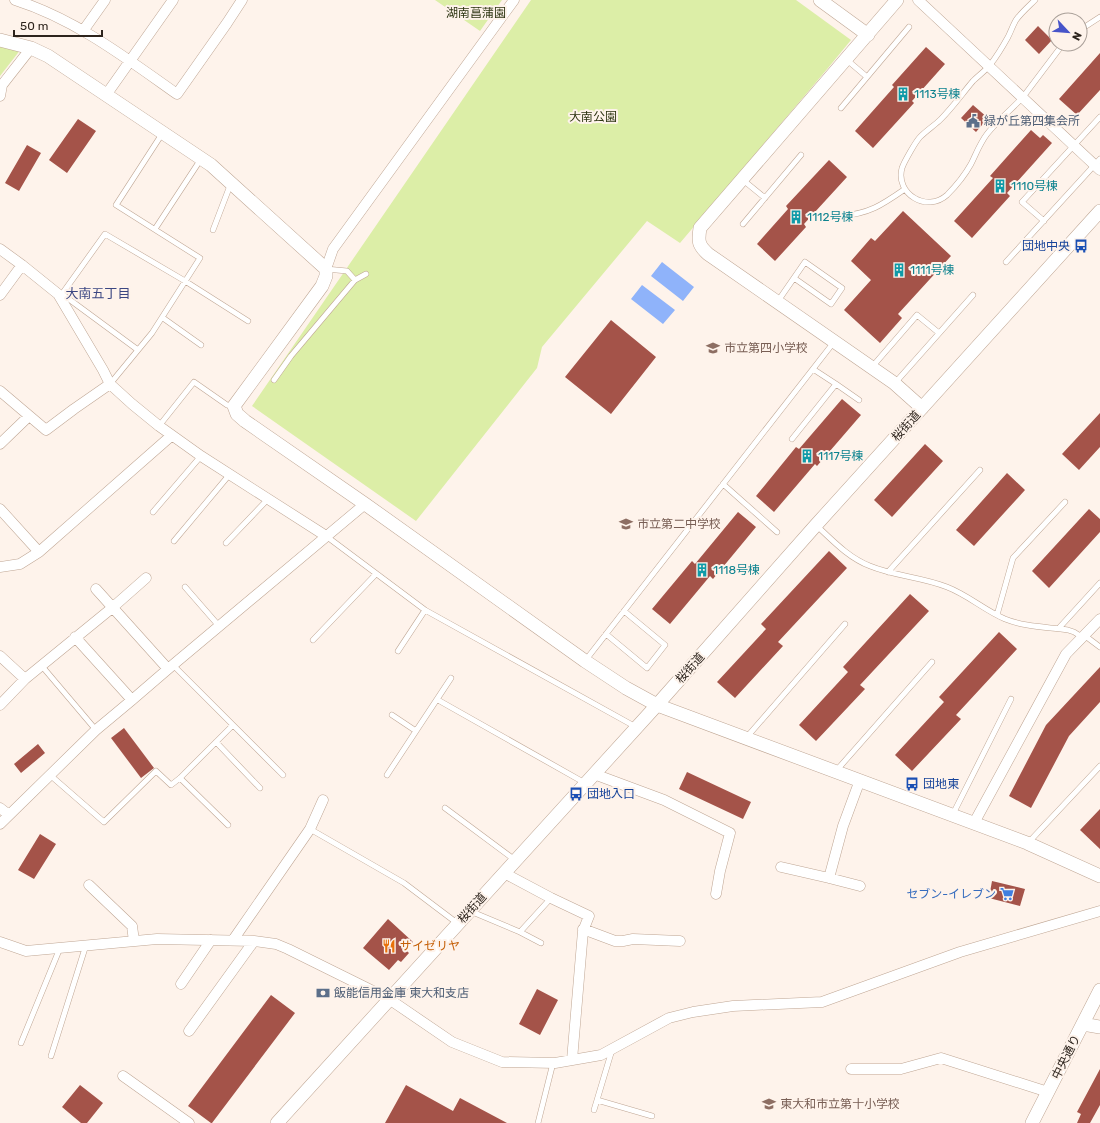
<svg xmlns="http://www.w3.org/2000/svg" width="1100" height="1123" font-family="Rubik,'Noto Sans JP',sans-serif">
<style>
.green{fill:#dceea7}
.water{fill:#8fb3fa}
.building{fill:#a45349}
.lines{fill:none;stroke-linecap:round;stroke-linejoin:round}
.service-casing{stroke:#bfa694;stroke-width:6}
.minor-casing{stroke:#bfa694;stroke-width:11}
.tertiary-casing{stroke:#bfa694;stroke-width:14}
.service{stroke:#fff;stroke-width:5}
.minor{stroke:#fff;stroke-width:10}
.tertiary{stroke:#fff;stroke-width:13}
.labels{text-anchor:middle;stroke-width:4;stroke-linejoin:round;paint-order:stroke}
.park-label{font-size:12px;fill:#2c3411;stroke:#fef3eb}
.culture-label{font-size:12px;fill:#0d838f;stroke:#fef3eb;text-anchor:start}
.service-label{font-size:12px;fill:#4e5e75;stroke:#fef3eb;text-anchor:start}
.transit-label{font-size:12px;fill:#164399;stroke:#fef3eb;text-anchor:start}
.education-label{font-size:12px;fill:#785e54;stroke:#fef3eb;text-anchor:start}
.street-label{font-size:12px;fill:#2d241d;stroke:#fef3eb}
.shop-label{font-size:12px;fill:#366cbe;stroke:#fef3eb;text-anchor:end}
.food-label{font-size:12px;fill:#c56008;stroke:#fef3eb;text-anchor:start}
.neighbourhood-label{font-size:13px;fill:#3b4682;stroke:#fef3eb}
</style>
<rect width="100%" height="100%" fill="#fef3eb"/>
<!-- green -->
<path class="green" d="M435,0H502L480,31Z
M531,0H796L851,40L828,68L680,243L647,221L542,347L537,368L416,521L252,406Z
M0,45L21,49L0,76Z"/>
<!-- water -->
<path class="water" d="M662,262L694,287L683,301L651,276Z
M642,285L675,310L663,324L631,299Z"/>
<!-- building -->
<path class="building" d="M1038,26L1052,40L1039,54L1025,40Z
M926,47L945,64L912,101L914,103L873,148L855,131L894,87L892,85Z
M1100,53V90L1077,115L1059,99Z
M973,105L988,118L976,132L961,118Z
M78,119L96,131L67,173L49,160Z
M1031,130L1040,138L1043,135L1052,143L1007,193L1010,196L972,238L954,221L993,178L990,176Z
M27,145L41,153L19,191L5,183Z
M829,160L847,177L804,224L806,227L775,261L757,244L788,209L786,206Z
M903,211L951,256L898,314L902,318L880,343L844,310L871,280L851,261L871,238L875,241Z
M611,320L656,357L611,414L565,377Z
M842,399L861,415L817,466L815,464L774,512L756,496L796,447L799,449Z
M1100,413V447L1079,470L1062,454Z
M925,444L943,461L892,517L874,500Z
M1007,473L1025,490L974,546L956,530Z
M1089,509L1100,519V532L1049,588L1032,571Z
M738,512L756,527L713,579L710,576L670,624L652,609L692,561L695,564Z
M829,551L847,568L778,642L783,646L735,698L717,682L766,629L761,624Z
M910,594L929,611L860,685L865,689L816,741L799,725L848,672L843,667Z
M999,632L1017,649L956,715L961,719L912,771L895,755L944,702L939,697Z
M1100,667V702L1069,736L1031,808L1009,796L1046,725Z
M124,728L154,768L141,778L111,738Z
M38,744L45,753L21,773L14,764Z
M687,772L751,802L743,819L679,789Z
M1100,809V849L1080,830Z
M40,834L56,844L34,879L18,870Z
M992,881L1025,889L1020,906L989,898Z
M388,919L413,942L406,950L409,953L401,962L398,960L389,970L363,948Z
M537,989L558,1000L540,1035L519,1024Z
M271,995L295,1013L212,1123H211L188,1106Z
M1100,1069V1105L1090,1123H1077L1081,1114L1077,1112Z
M80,1085L103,1103L87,1123H81L62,1107Z
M406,1085L453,1111L460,1098L507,1123H385Z"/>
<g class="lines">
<!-- service casing -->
<g class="service-casing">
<path id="service" d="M1035,0C1029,6 1021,13 1016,20C1013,25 1011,31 1008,37C1003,46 997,56 990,65C985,71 978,76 973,81C962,94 953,107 941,119C935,125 927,130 920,137C916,141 904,162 902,168C895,194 927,213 947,195C955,187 966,173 971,164C976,154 980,143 987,134C998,120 1011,110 1023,97L1063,44
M1080,30L1100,17
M847,60L867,77
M841,108L909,27
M743,180L765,198
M840,216C869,214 882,205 905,189
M1044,221L1022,202L1100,117
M743,224L801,155
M155,229L201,159
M213,230L231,183
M1006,262L1100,159
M326,269L347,271L355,280
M59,294H62L138,350
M62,294L105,234L185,281L248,321
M778,301L805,262L842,288L831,304L794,278
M163,318L201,345
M872,367L917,315L939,333
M274,380L291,356L355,280L366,274
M895,383L973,295
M110,384L152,333L200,258L116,205L162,134
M836,384L859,400
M159,426L194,382L227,405L233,406
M792,439L836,384L813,369
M723,484L777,532
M153,512L201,456
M817,526C833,541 849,558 870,566C894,576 922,577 947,587C968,595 984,610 1005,619C1025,627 1047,627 1068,630L1074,632L1082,637
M326,536L425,610L398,651
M174,541L230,474
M226,543L268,499
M888,572L980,470
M185,587L219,626
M425,610L636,727
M997,615L1013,558L1065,502
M1059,628L1100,583
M606,634L647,668L665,645L624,611
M1084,635L1100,647
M313,640L376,574
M585,661L834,342
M41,665L96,730
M173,665L283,775
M438,700L585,783
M392,715L416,731L451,678
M746,738L845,624
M216,742L260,788
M836,771L932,662
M50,775L104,822L156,771L171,785L180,778L233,725
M387,775L416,731
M180,778L228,825
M445,808L515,860
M953,814L1011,699
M310,829L404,883L457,923
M1028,843L1100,766
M470,911L520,932L551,898
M520,932L541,943
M21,1043L60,948
M612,1050L597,1100L652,1116
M51,1056L86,945
M594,1110L597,1100
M538,1123L553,1063"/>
</g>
<!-- minor casing -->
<g class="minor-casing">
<path id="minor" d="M15,0C75,19 126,58 177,94L227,23L242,0
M918,0L1100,170
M83,31L105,0
M106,95L173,0
M0,96L2,85L31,48
M0,249L22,265L58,294L103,370L110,384L132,404L159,426L201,456L326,536
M326,269L333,249L514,0
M0,295L22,265
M0,391L46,430L74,409L110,384
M0,444L29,416
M0,509L39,552
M0,567L20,564L39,552L171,436
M96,589L168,669
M75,637L132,700
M0,656L25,679
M0,705L25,679L112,608L146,578
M594,774L664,800L730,833L720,871L716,894
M0,808L9,815
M974,823L1066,654L1100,619
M0,824L96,730L132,700L168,669L365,504
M781,867L829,878L860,886
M504,873L551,898L589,916L583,931L572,1060
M829,878L843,826L860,780
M89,885L132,926L134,941
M583,929L615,941H623L633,939L680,941
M233,940L310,829L323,800
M0,942L26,951L157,939L254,941L276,944L288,949L389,999L452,1042L502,1062L555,1063L601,1055L669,1018L693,1012L733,1006L822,1002L960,952L1100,911
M181,984L211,940
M189,1031L254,941
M851,1069H901L941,1058L1048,1092
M123,1076L189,1123"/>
</g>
<!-- tertiary casing -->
<g class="tertiary-casing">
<path id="tertiary" d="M820,0L868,35
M897,0L700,228C698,241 698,245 708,254L894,383L922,408
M0,40L31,48L48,56L211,165L326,269V276L322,286L234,406L237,414L245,421L365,504L585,661L626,688L657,705L1027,843L1100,876
M1083,1024L1100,1027
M277,1123L657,705L816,525L1100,211
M1032,1123L1100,990"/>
</g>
<!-- service -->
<use href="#service" class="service"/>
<!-- minor -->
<use href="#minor" class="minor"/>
<!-- tertiary -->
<use href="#tertiary" class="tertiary"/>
</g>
<!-- icons -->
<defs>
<g id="building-bare" transform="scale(1.08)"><path d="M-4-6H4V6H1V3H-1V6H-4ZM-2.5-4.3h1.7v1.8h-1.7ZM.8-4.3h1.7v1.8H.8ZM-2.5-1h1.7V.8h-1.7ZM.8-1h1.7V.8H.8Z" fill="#0f9aa8" stroke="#fef3eb" stroke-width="2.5" paint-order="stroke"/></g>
<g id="civic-bare" transform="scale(1.08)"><path d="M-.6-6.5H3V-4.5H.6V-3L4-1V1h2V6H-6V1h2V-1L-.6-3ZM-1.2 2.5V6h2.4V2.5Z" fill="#5c6f8a" stroke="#fef3eb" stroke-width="2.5" paint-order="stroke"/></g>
<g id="bus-bare" transform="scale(1.08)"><path d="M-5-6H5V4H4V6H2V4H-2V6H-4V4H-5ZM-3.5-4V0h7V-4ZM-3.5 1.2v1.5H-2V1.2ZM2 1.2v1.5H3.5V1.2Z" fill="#1a4fb4" stroke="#fef3eb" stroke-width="2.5" paint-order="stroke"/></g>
<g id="school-bare" transform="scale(1.08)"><path d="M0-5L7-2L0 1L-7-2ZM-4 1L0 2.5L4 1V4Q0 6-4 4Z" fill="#8d6e63" stroke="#fef3eb" stroke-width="2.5" paint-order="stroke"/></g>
<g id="supermarket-bare" transform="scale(1.08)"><path d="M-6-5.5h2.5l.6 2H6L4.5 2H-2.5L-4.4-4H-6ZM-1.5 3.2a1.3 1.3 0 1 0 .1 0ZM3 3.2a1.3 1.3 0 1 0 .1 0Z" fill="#3f7fe0" stroke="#fef3eb" stroke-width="2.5" paint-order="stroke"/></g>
<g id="restaurant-bare" transform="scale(1.08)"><path d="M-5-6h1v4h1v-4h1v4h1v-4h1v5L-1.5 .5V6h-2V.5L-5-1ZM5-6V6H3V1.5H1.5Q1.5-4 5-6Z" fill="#e8710a" stroke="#fef3eb" stroke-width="2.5" paint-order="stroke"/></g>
<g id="bank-bare" transform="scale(1.08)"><path d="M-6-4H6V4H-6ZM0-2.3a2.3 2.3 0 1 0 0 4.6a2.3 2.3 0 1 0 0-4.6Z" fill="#5c6f8a" stroke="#fef3eb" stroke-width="2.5" paint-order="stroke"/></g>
</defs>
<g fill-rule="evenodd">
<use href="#building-bare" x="903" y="94"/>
<use href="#civic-bare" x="973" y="121"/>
<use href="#building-bare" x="1000" y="186"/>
<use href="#building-bare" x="796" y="217"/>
<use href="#bus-bare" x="1081" y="246"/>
<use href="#building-bare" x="899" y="270"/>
<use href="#school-bare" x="713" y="348"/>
<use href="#building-bare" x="807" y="456"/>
<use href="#school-bare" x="626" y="524"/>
<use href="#building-bare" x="702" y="570"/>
<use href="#bus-bare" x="912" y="784"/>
<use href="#bus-bare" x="576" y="794"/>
<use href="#supermarket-bare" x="1007" y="894"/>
<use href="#restaurant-bare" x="389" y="946"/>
<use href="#bank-bare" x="323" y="993"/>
<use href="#school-bare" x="769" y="1104"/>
</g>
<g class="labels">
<!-- park labels -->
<g class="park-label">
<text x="476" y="17">湖南菖蒲園</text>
<text x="593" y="121">大南公園</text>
</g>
<!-- culture labels -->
<g class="culture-label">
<text x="914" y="98">1113号棟</text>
<text x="1011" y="190">1110号棟</text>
<text x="807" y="221">1112号棟</text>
<text x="910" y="274">1111号棟</text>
<text x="818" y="460">1117号棟</text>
<text x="713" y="574">1118号棟</text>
</g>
<!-- service labels -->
<g class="service-label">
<text x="984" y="125">緑が丘第四集会所</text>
<text x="334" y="997">飯能信用金庫 東大和支店</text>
</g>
<!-- transit labels -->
<g class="transit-label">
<text x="1070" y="250" text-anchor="end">団地中央</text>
<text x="923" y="788">団地東</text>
<text x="587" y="798">団地入口</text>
</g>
<!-- education labels -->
<g class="education-label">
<text x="724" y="352">市立第四小学校</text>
<text x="637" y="528">市立第二中学校</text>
<text x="780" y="1108">東大和市立第十小学校</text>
</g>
<!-- street labels -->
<g class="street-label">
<text transform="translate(906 426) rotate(-48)" y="4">桜街道</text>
<text transform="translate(690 668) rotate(-48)" y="4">桜街道</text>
<text transform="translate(472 908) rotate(-48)" y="4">桜街道</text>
<text transform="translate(1066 1057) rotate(-63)" y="4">中央通り</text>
</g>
<!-- shop labels -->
<g class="shop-label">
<text x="996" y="898">セブン-イレブン</text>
</g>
<!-- food labels -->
<g class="food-label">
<text x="400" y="950">サイゼリヤ</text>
</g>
<!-- neighbourhood labels -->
<g class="neighbourhood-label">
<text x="98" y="298">大南五丁目</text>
</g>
</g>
<!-- north arrow -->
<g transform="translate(1068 32) rotate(116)"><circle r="19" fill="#fef3eb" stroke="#aaa099"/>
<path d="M0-3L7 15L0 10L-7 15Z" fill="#4754c9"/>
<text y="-6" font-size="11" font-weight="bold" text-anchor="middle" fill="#2d241d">N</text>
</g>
<!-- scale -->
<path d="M14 30v6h88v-6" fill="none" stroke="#2d241d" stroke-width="2"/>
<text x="20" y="30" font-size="12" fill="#2d241d" stroke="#fef3eb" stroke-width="3" paint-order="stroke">50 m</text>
</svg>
